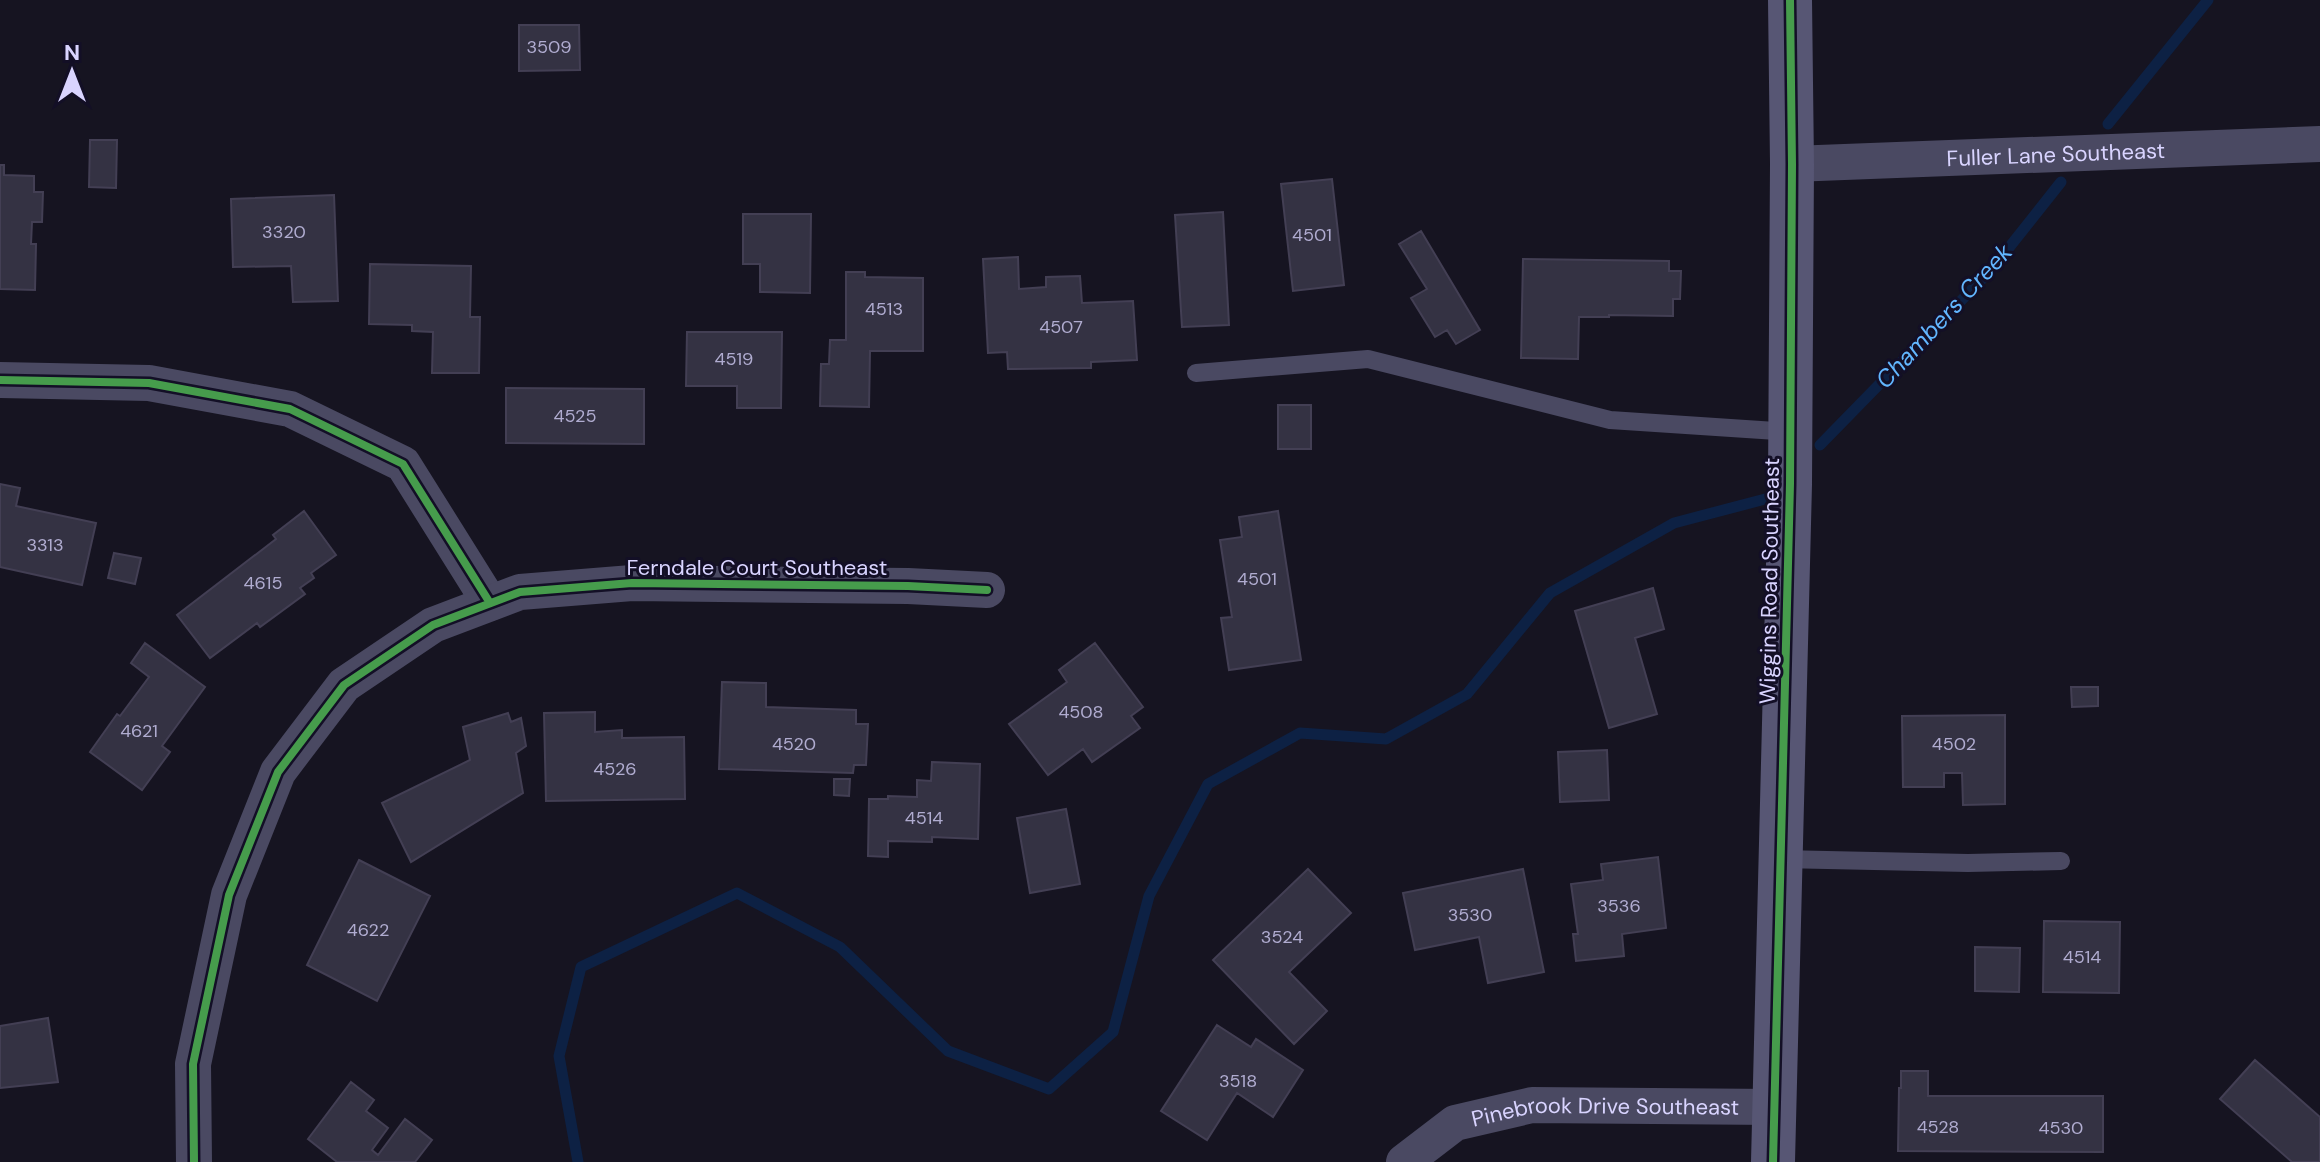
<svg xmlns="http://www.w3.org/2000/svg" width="2320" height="1162" font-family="'DM Sans',sans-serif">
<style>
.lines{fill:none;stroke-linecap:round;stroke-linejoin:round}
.stream{stroke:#0d2144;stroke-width:11}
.building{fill:#343243;stroke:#433f54;stroke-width:2}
.lane{stroke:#4a4962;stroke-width:18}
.street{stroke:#4a4962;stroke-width:36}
.secondary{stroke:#575674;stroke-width:44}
.cycleway-casing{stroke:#130f26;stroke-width:13}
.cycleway{stroke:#469c4c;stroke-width:8}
.labels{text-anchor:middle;stroke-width:6;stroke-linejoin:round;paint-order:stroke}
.number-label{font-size:18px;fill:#b0acd0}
.street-label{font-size:22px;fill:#d9d4ff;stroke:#130f26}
.water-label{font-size:24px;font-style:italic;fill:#62b6ff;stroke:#130f26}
</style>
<rect width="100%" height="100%" fill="#161421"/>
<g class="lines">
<!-- stream -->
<path class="stream" d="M2108,124L2208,0
M1820,445L1992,269L2061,182
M578,1162L559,1056L581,967L737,893L840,947L948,1051L1049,1089L1113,1032L1149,896L1208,784L1300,733L1386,739L1467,694L1550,593L1674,523L1769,498"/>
</g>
<!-- building -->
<path class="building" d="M519,25H579L580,70L519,71Z
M90,140H117L116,188L89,187Z
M0,165H4V175L34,176V192H43L42,222H32L31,244H36L35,290L0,289Z
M1332,179L1344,285L1293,291L1281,184Z
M334,195L338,301L293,302L291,266L233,267L231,199Z
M1223,212L1229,325L1182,327L1175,215Z
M743,214H811L810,293L760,292V264H743Z
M1421,231L1480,330L1456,344L1447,330L1435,337L1411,298L1427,289L1399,244Z
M1018,257L1019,289L1046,287V277L1080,276L1082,303L1133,301L1137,360L1091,362V368L1008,369L1007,352L988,353L983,259Z
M1523,259L1669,261V271H1681L1680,299H1673V316L1609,315V317H1579L1578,359L1521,358Z
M370,264L471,266L470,317H480L479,373H432L433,332L412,331V325L369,324Z
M846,272H865V277L923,278V351H870L869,407L820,406L821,364H829L830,340H846Z
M687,332H782L781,408H737V386H686Z
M506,388L644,389V444L506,443Z
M1278,405H1311V449H1278Z
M0,484L20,488L16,506L96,523L82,585L0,567Z
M304,511L336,555L311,573L314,578L300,588L305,594L260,627L257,623L210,658L177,615L276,539L273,535Z
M1278,511L1301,660L1229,670L1221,618L1232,617L1220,540L1242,537L1239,517Z
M114,553L141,558L135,584L108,578Z
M1653,588L1664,629L1635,638L1657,714L1609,728L1575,611Z
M145,643L205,687L162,746L170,752L142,790L90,752L117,714L120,716L149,677L131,663Z
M1095,643L1143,707L1131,716L1140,728L1092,762L1083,749L1048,775L1009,724L1067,682L1059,670Z
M722,682L766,683V707L856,710V724H868L866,765H854L853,773L719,769Z
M2071,687H2098V706L2072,707Z
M595,712V732L622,730V738L684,737L685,799L546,801L544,713Z
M508,713L511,722L521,718L526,746L516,753L523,793L411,862L382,803L470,760L463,727Z
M2005,715V804L1963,805L1962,773H1944V787H1903L1902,716Z
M1607,750L1609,800L1560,802L1558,752Z
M932,762L980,764L978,839L932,837V842L888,841V857L868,856L869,799H888V796L917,797V780L931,781Z
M834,779H850L849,796L834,795Z
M1066,809L1080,884L1030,893L1017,818Z
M1658,857L1666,928L1622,934L1624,956L1576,961L1573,934H1578L1571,884L1603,880L1601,864Z
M359,860L430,896L377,1001L307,965Z
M1308,869L1351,913L1289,972L1327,1011L1294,1044L1213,960Z
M1523,869L1544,972L1488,983L1479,937L1415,950L1403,893Z
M2044,921L2120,922L2119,993L2043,992Z
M1975,947L2020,948L2019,992L1975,991Z
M48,1018L58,1082L0,1088V1026Z
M1217,1025L1251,1047L1256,1039L1303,1070L1273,1117L1237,1093L1207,1140L1161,1111Z
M2255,1060L2320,1117V1162H2292L2220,1099Z
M1901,1071H1928V1096H2103V1152L1898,1151L1899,1088H1901Z
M351,1082L374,1100L366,1111L388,1128L372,1150L378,1155L405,1119L432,1140L415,1162H337L308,1139Z"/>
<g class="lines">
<!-- lane -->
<path class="lane" d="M1196,373L1368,359L1610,420L1790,432
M1780,859L1968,863L2061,861"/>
<!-- street -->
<g class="street">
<path id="s1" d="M1792,164L2320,144"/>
<path d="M0,380L149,383L290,409L403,464L490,603"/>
<path d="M194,1162L193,1064L229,895L278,772L344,685L433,625L520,592L632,583L908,586L987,590"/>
<path id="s2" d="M1404,1162L1455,1123L1532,1105L1774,1107"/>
</g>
<!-- secondary -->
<path class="secondary" d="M1773,1162L1790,484L1792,164L1790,0"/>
<!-- cycleway casing -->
<g class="cycleway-casing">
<path id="cycleway" d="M0,380L149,383L290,409L403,464L490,603
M194,1162L193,1064L229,895L278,772L344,685L433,625L520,592L632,583L908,586L987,590
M1773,1162L1790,484L1792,164L1790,0"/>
</g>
<!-- cycleway -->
<use href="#cycleway" class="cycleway"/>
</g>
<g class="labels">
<!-- number labels -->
<g class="number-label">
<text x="549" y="53">3509</text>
<text x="284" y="238">3320</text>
<text x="1312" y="241">4501</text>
<text x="884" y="315">4513</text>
<text x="1061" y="333">4507</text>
<text x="734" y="365">4519</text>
<text x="575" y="422">4525</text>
<text x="45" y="551">3313</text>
<text x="1257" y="585">4501</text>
<text x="263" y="589">4615</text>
<text x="1081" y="718">4508</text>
<text x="139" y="737">4621</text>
<text x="794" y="750">4520</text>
<text x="1954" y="750">4502</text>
<text x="615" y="775">4526</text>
<text x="924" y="824">4514</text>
<text x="1619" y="912">3536</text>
<text x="1470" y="921">3530</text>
<text x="368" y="936">4622</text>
<text x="1282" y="943">3524</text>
<text x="2082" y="963">4514</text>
<text x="1238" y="1087">3518</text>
<text x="1938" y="1133">4528</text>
<text x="2061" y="1134">4530</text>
</g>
<!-- street labels -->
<g class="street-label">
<text dy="8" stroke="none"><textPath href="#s1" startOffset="264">Fuller Lane Southeast</textPath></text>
<text x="757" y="575">Ferndale Court Southeast</text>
<text transform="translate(1769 581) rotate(-89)" y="8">Wiggins Road Southeast</text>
<text dy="8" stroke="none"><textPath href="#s2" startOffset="216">Pinebrook Drive Southeast</textPath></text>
</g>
<!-- water labels -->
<g class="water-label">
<text transform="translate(1944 316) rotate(-47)" y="8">Chambers Creek</text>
</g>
</g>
<!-- north arrow -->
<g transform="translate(72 72)" stroke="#130f26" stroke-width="6" paint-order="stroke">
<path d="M0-6L14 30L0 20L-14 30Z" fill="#d9d4ff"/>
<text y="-12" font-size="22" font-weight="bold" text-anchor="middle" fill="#d9d4ff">N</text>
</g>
</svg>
